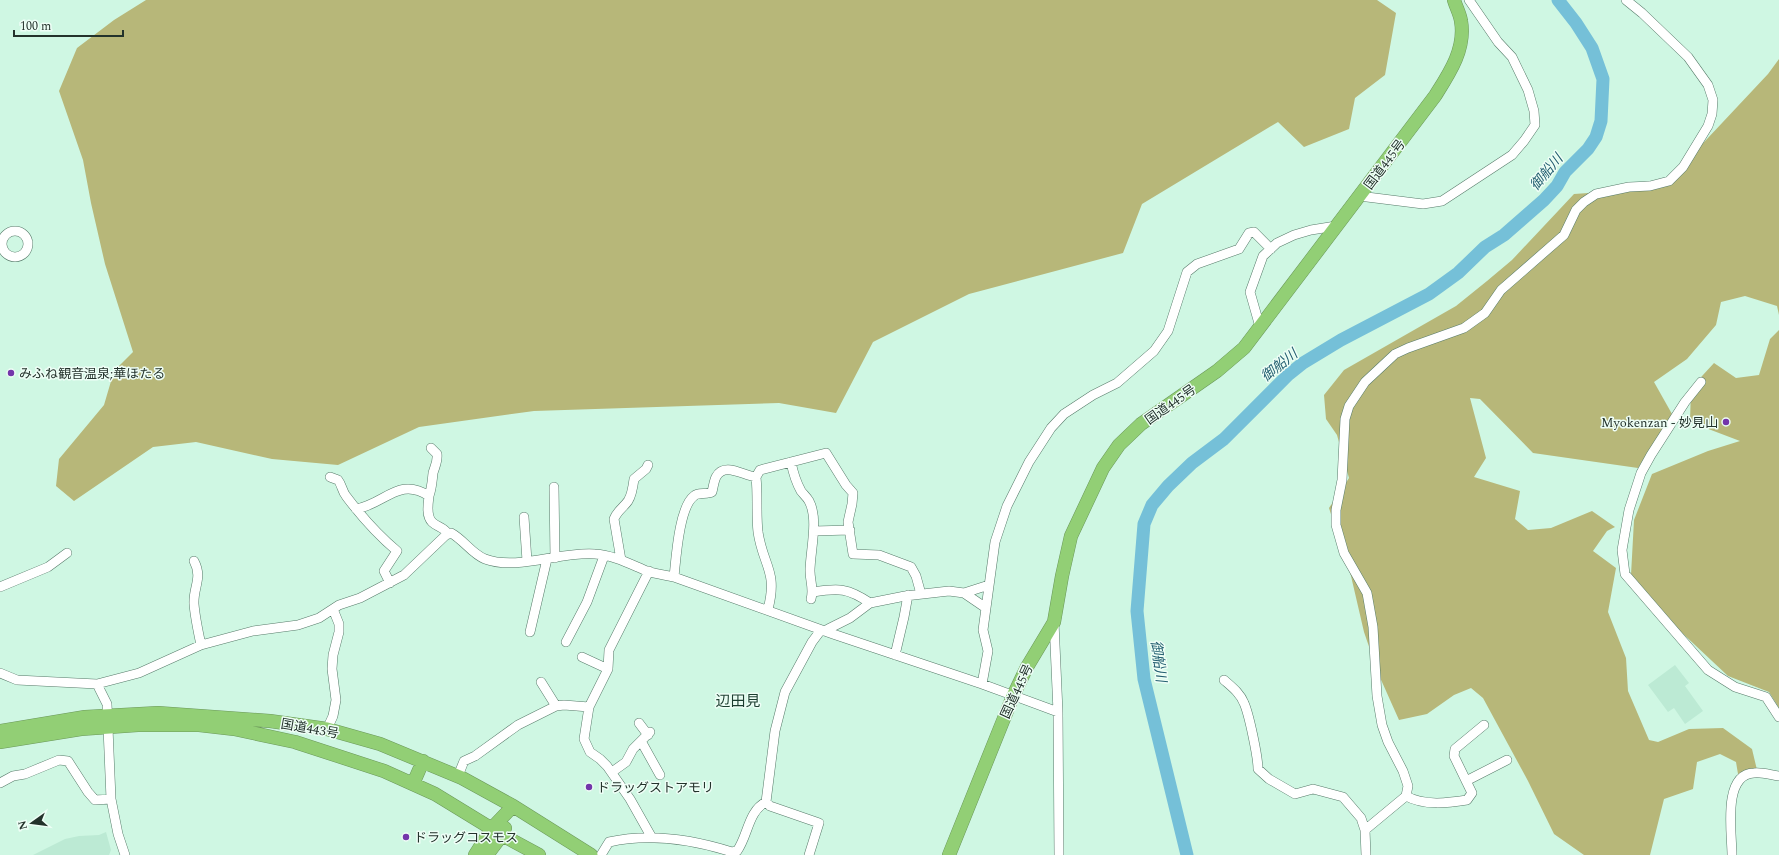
<svg xmlns="http://www.w3.org/2000/svg" width="1779" height="855" font-family="Spectral,'Noto Sans JP',serif">
<style>
.built{fill:#bcead4}
.forest{fill:#b7b779}
.lines{fill:none;stroke-linecap:round;stroke-linejoin:round}
.river{stroke:#75c0d8;stroke-width:13}
.minor-casing{stroke:#577b6a;stroke-width:10}
.highway-casing{stroke:#6b985b;stroke-width:14}
.minor{stroke:#fff;stroke-width:9}
.highway{stroke:#92cf75;stroke-width:13}
.poi-dot{fill:#7335aa;stroke:#eefef6;stroke-width:1.5}
.labels{text-anchor:middle;stroke-width:3;stroke-linejoin:round;paint-order:stroke}
.street-label{font-size:13px;fill:#23322b;stroke:#eefef6}
.poi-label{font-size:13px;fill:#23322b;stroke:#eefef6;text-anchor:start}
.water-label{font-size:14px;font-style:italic;fill:#215d6f;stroke:#eefef6}
.quarter-label{font-size:15px;fill:#1b3d2f;stroke:#eefef6}
</style>
<rect width="100%" height="100%" fill="#cff7e3"/>
<!-- built -->
<path class="built" d="M1675,665L1689,683L1685,686L1703,711L1685,724L1674,708L1668,712L1648,685Z
M106,832L111,850L109,855H33L65,839L79,836L99,835Z"/>
<!-- forest -->
<path class="forest" d="M146,0H1377L1396,13L1385,75L1355,98L1349,129L1304,147L1278,122L1142,204L1123,253L969,294L873,342L836,413L779,403L534,411L419,427L338,465L272,459L196,442L153,447L74,501L56,486L59,459L104,405L114,371L133,352L105,264L91,203L83,160L59,91L77,48L114,20Z
M1779,59V315L1777,306L1745,296L1721,302L1716,325L1687,359L1654,382L1672,414L1638,468L1533,453L1480,399L1470,398L1486,458L1474,477L1520,491L1515,519L1528,530L1551,528L1592,511L1615,527L1607,531L1593,551L1616,568L1608,612L1626,658L1628,691L1649,740L1658,742L1689,729L1723,728L1752,749L1757,770L1738,774L1736,762L1720,754L1697,762L1693,789L1664,799L1650,855H1584L1554,834L1528,781L1483,698L1471,688L1454,695L1427,714L1399,720L1378,673L1364,632L1351,576L1329,508L1349,478L1337,435L1326,419L1324,395L1344,370L1456,306L1487,281L1512,260L1574,194L1661,188L1768,74Z
M1779,330V708L1769,692L1728,676L1679,630L1631,575L1634,520L1652,474L1708,451L1740,441L1690,422L1691,388L1714,363L1736,378L1759,375L1770,339Z"/>
<g class="lines">
<!-- river -->
<path class="river" d="M1187,855L1144,679L1137,611L1144,524L1152,505L1168,486L1192,463L1224,439L1288,375L1303,363L1341,340L1429,294L1458,273L1485,247L1504,235L1544,200L1557,186L1565,172L1588,149L1596,137L1601,121L1603,79L1592,48L1576,23L1558,0"/>
<!-- minor casing -->
<g class="minor-casing">
<path id="minor" d="M1359,196L1423,204L1442,201L1512,155L1524,141L1535,125L1534,111L1528,90L1512,57L1498,42L1469,0
M2 244a13 13 0 1 1 26 0a13 13 0 1 1-26 0Z
M1260,327L1250,292L1263,256L1277,243L1294,235L1311,230L1336,226
M1701,382L1685,402L1651,455L1641,473L1629,510L1622,550L1625,574L1708,670L1735,687L1766,697L1779,717
M791,462C793,472 796,482 801,491C803,494 807,497 809,501C819,519 810,552 810,571C810,581 814,589 811,599
M330,477L338,480C342,485 342,491 346,496C361,516 378,535 397,551L384,571L390,583
M756,477C758,495 756,514 758,532C763,566 778,571 768,609
M554,487L555,558
M429,496C432,487 432,482 433,473C435,466 438,461 437,454L431,448
M356,509C385,504 399,476 429,496C428,504 426,516 432,522C437,527 444,527 448,534
M524,517L527,561
M814,531L850,530
M621,560L614,519C617,511 623,508 628,501C632,495 633,487 634,479L646,469L648,465
M194,561C203,578 193,587 194,604C195,617 198,631 201,645
M649,571L609,650L608,669L589,707L584,739L590,752L600,759L607,766L630,799L652,838
M674,577C676,559 679,507 694,496C698,492 707,495 712,492C713,488 714,481 716,477C724,461 744,476 756,477L760,470L826,453L846,485L853,493L852,504L848,522L853,554L879,555L911,567L916,576L921,594
M0,587L48,567L67,553
M813,592C839,588 848,588 870,603
M964,593L986,608
M1054,622L1058,712L1059,855
M530,632L547,559
M827,632L828,629L850,618L870,603L905,596L949,591L964,593L989,585
M566,642L587,602L604,556
M895,655L904,617L908,595
M582,657L608,669
M0,673L17,680L97,684L139,673L201,645L253,631L298,625L319,618L339,605L360,598L404,575L446,535L451,533C464,540 472,554 485,559C517,571 561,551 595,554C613,555 630,564 647,571C656,574 665,575 674,577L833,634L982,684L1058,712
M1224,680C1232,687 1240,693 1244,703C1249,714 1258,757 1258,769L1269,779L1295,794L1313,789L1343,797L1361,818L1365,830L1366,855
M541,682L556,706
M97,684L107,704L111,799L118,834L125,855
M982,684L988,651L983,630L995,542L1007,506L1029,462L1051,428L1064,414L1093,395L1117,383L1154,351L1168,331L1187,272L1197,264L1239,249L1249,233L1254,232L1271,249
M639,723L648,735
M327,729L333,716L336,700L332,669L333,655L339,632V624L333,609
M641,741L660,775
M612,772L626,762L633,749L650,732
M458,776L464,761L475,756L518,725L556,706L564,705L589,707
M1466,781L1507,760
M0,783L13,776L25,774L59,760L68,761L88,792L95,800L111,799
M1406,796C1424,806 1448,803 1467,800L1472,793L1454,756L1455,749L1484,725
M766,802L770,806L819,823L809,855
M1365,830L1406,796L1408,786L1403,771L1388,742L1382,725L1377,696L1373,627L1367,593L1344,553L1336,525V510L1342,480L1345,419L1349,406L1365,382L1395,354L1408,348L1464,328L1485,313L1501,290L1564,235L1576,210L1584,202L1596,194L1629,187L1650,186L1669,181L1683,167L1708,126L1712,114L1713,100L1708,85L1688,57L1642,13L1626,0
M601,855L609,842C649,833 694,840 732,852L737,851C748,836 748,811 766,802L775,731L785,692L812,642L821,630
M1732,855C1732,834 1722,774 1754,773C1762,772 1771,775 1779,776"/>
</g>
<!-- highway casing -->
<g class="highway-casing">
<path id="highway" d="M0,731L85,717L158,713L270,721L327,729L380,744L462,778L513,806L591,855
M0,742L81,729L138,725H199L234,729L295,742L384,771L435,794L502,835L539,855
M413,784L423,761
M475,855L492,828L513,806
M487,855L502,835L505,828
M949,855L1013,696L1027,667L1054,622L1062,576L1071,536L1103,468L1119,445L1141,424L1217,371L1244,348L1435,96C1449,74 1466,49 1461,21C1460,14 1456,7 1454,0"/>
</g>
<!-- minor -->
<use href="#minor" class="minor"/>
<!-- highway -->
<use href="#highway" class="highway"/>
</g>
<!-- markers -->
<g class="poi-dot">
<circle cx="11" cy="373" r="4"/>
<circle cx="1726" cy="422" r="4"/>
<circle cx="589" cy="787" r="4"/>
<circle cx="406" cy="837" r="4"/>
</g>
<g class="labels">
<!-- street labels -->
<g class="street-label">
<text transform="translate(1384 164) rotate(-53)" y="5">国道445号</text>
<text transform="translate(1170 404) rotate(-35)" y="5">国道445号</text>
<text transform="translate(1016 691) rotate(-65)" y="5">国道445号</text>
<text transform="translate(310 728) rotate(10)" y="5">国道443号</text>
</g>
<!-- poi labels -->
<g class="poi-label">
<text x="19" y="378">みふね観音温泉;華ほたる</text>
<text x="1718" y="427" text-anchor="end">Myokenzan - 妙見山</text>
<text x="597" y="792">ドラッグストアモリ</text>
<text x="414" y="842">ドラッグコスモス</text>
</g>
<!-- water labels -->
<g class="water-label">
<text transform="translate(1546 172) rotate(-50)" y="5">御船川</text>
<text transform="translate(1279 365) rotate(-39)" y="5">御船川</text>
<text transform="translate(1159 661) rotate(82)" y="5">御船川</text>
</g>
<!-- quarter labels -->
<g class="quarter-label">
<text x="738" y="706">辺田見</text>
</g>
</g>
<!-- north arrow -->
<g transform="translate(32 823) rotate(256)" stroke="#eefef6" stroke-width="3" paint-order="stroke">
<path d="M0-3L7 15L0 10L-7 15Z" fill="#23322b"/>
<text y="-6" font-size="11" font-weight="bold" text-anchor="middle" fill="#23322b">N</text>
</g>
<!-- scale -->
<path d="M14 30v6h109v-6" fill="none" stroke="#23322b" stroke-width="2"/>
<text x="20" y="30" font-size="12" fill="#23322b" stroke="#eefef6" stroke-width="3" paint-order="stroke">100 m</text>
</svg>
